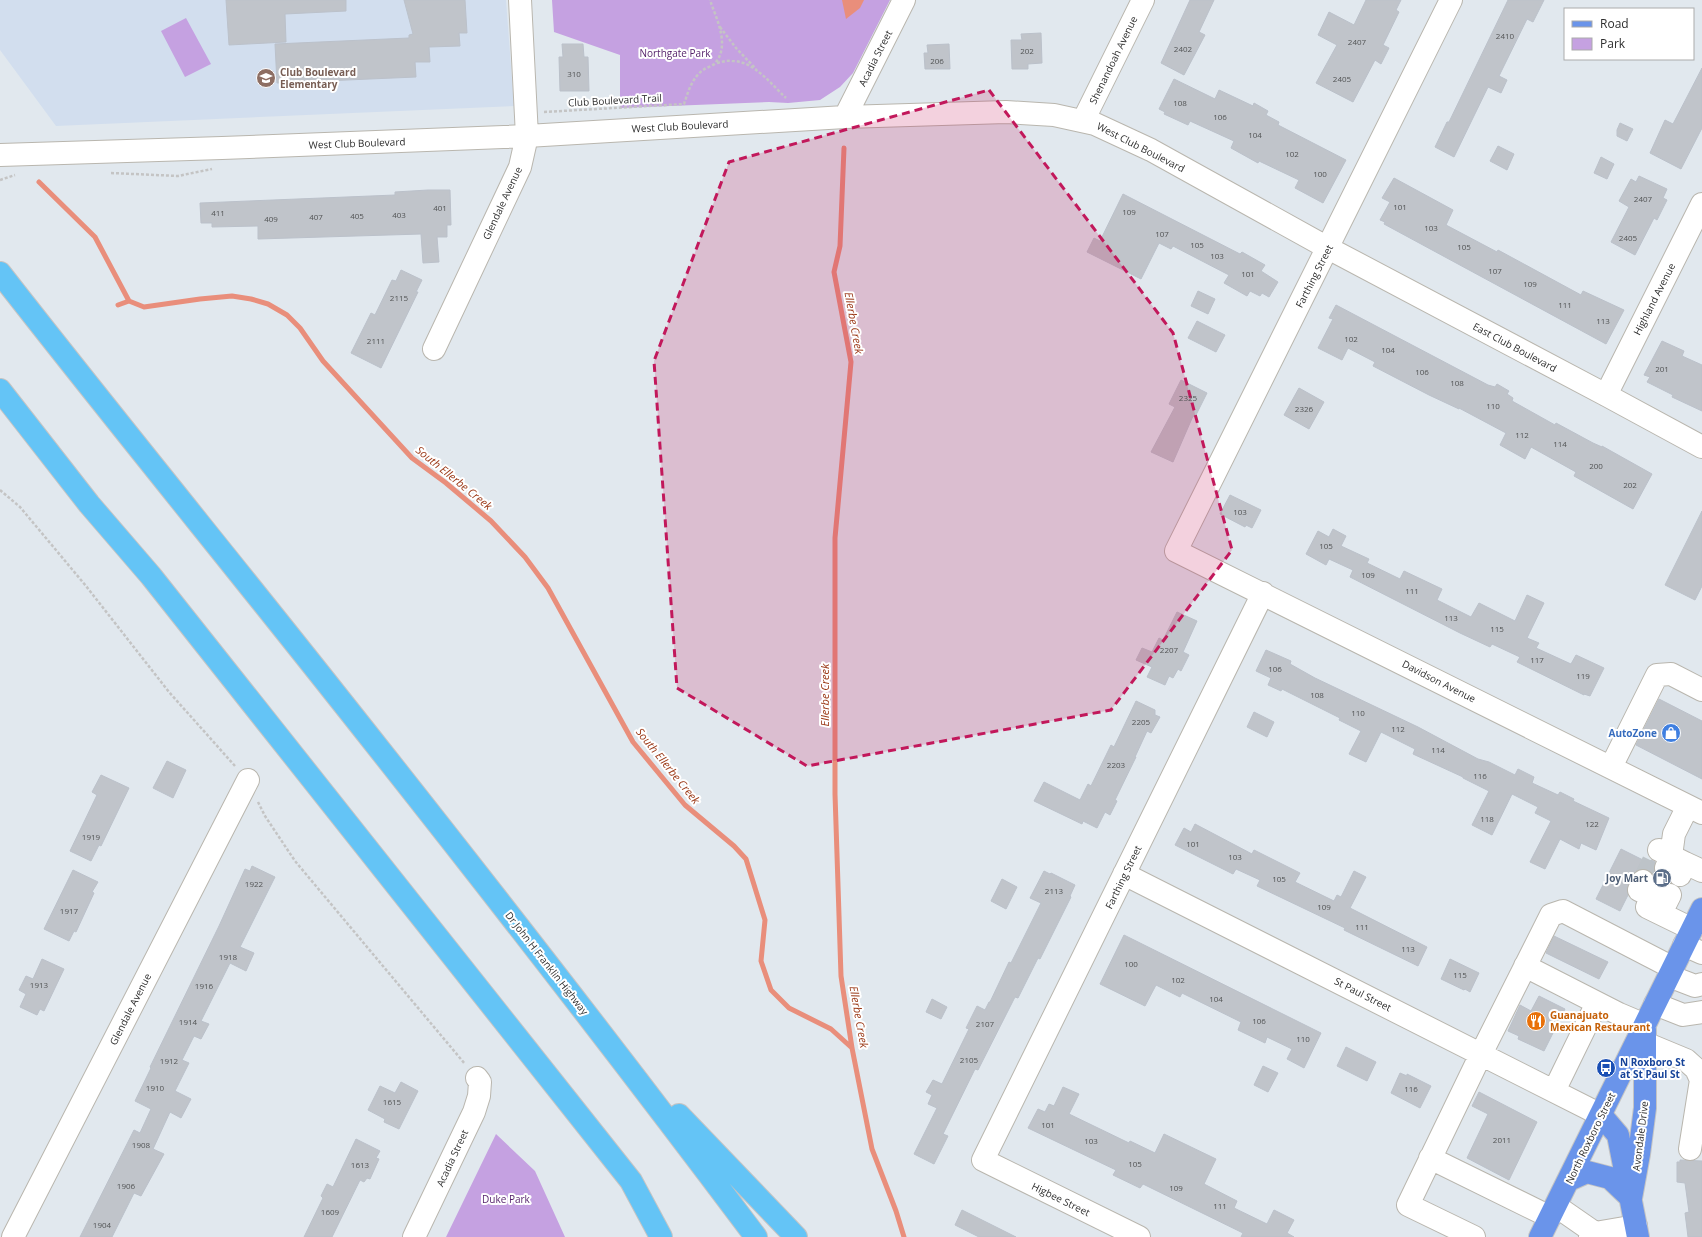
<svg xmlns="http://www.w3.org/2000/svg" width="1702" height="1237" font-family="'Open Sans',sans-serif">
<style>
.education{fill:#d2deee}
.green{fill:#c5a1e1}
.water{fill:#e98e7b}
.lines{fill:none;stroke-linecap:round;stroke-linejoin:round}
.stream{stroke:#e98e7b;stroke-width:5}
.building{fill:#c0c4ca;stroke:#bbc1ca}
.minor-tunnel{stroke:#bdc3c8;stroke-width:22;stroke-dasharray:22 11;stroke-linecap:butt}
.minor-casing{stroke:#b9b6ae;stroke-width:24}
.major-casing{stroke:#c4c4c4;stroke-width:24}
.highway-casing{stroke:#c4c4c4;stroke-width:24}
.path{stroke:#c4c4c4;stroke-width:2.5;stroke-dasharray:3 2;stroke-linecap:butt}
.minor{stroke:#fff;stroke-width:22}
.major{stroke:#6a94ea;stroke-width:22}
.highway{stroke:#64c4f6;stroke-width:22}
.marked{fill:#c2185b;fill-opacity:0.2;stroke:#c2185b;stroke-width:3;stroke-dasharray:8 5;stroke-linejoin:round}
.labels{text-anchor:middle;stroke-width:4;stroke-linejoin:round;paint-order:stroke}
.number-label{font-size:8px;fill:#525455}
.park-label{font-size:10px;fill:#531f69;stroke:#fff}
.street-label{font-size:10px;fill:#2e2e2e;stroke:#fff}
.education-label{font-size:10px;font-weight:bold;fill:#785e54;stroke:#fff;text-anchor:start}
.shop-label{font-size:10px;font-weight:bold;fill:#366cbe;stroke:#fff;text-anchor:end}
.service-label{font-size:10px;font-weight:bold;fill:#4e5e75;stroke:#fff;text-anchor:end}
.food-label{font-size:10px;font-weight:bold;fill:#c56008;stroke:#fff;text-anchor:start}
.transit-label{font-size:10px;font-weight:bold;fill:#164399;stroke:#fff;text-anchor:start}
.water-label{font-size:11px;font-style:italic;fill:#9a3715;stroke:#fff}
</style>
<rect width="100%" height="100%" fill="#e1e8ee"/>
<!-- education -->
<path class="education" d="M0,0H506L514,106L56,126L0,50Z"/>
<!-- green -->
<path class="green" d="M552,0H890L853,73L840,87L820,100L788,103L769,102L620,108V55L554,32Z
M186,18L211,64L185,77L161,31Z
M496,1134L535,1171L565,1237H446Z"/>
<!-- water -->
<path class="water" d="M842,0H864L860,8L846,19Z"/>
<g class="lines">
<!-- stream -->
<path class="stream" d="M844,148L840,246L834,272L851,362L835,538V794L841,976L852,1048L872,1149L896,1211L904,1237
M39,182L95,237L129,301L144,307L200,299L232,296L251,299L268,304L287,315L300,328L323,361L412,458L446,483L491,521L525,557L548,588L633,742L685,805L734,846L746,859L765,920L761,961L771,990L789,1008L831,1029L852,1048
M118,305L129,301"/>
</g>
<!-- building -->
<path class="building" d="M226,0H346V11L285,14L286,42L229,45Z
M404,0H465L467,33H459L460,46L429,47L430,62H415L416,77L277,83L275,44L409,38V35L413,34Z
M1190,0H1214L1199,32L1205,35L1184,75L1161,63Z
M1366,0H1401L1396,10L1399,12L1383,45L1389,48L1381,64L1375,60L1353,102L1316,83L1337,45L1318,35L1329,12L1354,25Z
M1508,0H1544L1533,22L1527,19L1499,76L1507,80L1501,93L1488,87L1454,157L1435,147L1447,122H1449Z
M1041,33L1042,63L1028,64V69H1012L1011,40H1022L1021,34Z
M562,44H583L584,57H588L589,91H560L559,57H563Z
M949,44L950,69H925L924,53H928L927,45Z
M1702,68V128L1681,169L1650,153L1665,120L1673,124Z
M1174,79L1215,99L1219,90L1253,106L1254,103L1268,111L1266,115L1279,122L1278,125L1346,160L1323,203L1295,188L1299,180L1259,161L1258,163L1231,148L1234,141L1190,121L1188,125L1164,114L1165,112L1159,109Z
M1620,123L1633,129L1627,141L1617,136V130Z
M1498,146L1514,154L1507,170L1490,161Z
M1601,157L1614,164L1607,179L1594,173Z
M1639,176L1667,189L1663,198L1667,200L1657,220L1654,218L1635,255L1611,242L1629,207L1619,201L1631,179L1636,182Z
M1394,178L1453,210L1446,225L1497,252L1498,250L1581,295L1583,291L1624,310L1606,344L1384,224L1385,222L1380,220L1390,202L1382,198Z
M428,190H450L451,225H447V237H437L439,262L423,263L421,234L258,239V226L212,227V223H201L200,203L395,195V192Z
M1123,194L1240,254L1242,252L1265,265L1261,271L1278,282L1269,297L1262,293L1260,296L1250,291L1247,296L1224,283L1229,275L1173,246L1171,249L1159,243L1141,279L1087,252L1094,238L1100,241Z
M401,270L422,280L416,292H418L381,368L351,353L371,313L375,315L392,280L396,281Z
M1198,291L1215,299L1208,314L1191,306Z
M1336,305L1488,385L1495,387L1497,384L1509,391L1507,394L1513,398L1512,401L1555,425L1556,423L1593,443L1602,447V446L1652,474L1633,509L1574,476L1576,472L1531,447L1525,459L1500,445L1506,433L1459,408V409L1429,395L1373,366L1375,362L1348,348L1342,360L1318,348L1333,319L1329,318Z
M1197,321L1225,335L1216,352L1188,338Z
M1662,341L1684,351L1682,356L1702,365V411L1672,397L1673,395L1647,382L1650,377L1644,375Z
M1181,380L1207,393L1195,417L1193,416L1173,462L1151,452L1175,407L1169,404Z
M1299,388L1324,402L1309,429L1284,415Z
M1230,495L1261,510L1252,528L1246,525L1245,527L1220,514Z
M1702,511V586L1695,600L1665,585Z
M1333,529L1346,536L1341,546L1369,559L1367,563L1400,579L1404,571L1442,589L1437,600L1471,617L1479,603L1515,621L1527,595L1544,603L1527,638L1539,643L1536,648L1571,664L1576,655L1604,668L1590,696L1584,694V695L1517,662L1520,657L1492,644L1490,647L1460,633L1350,577L1353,570L1329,559L1326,565L1306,554L1318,531L1329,537Z
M1177,612L1197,621L1183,652L1189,655L1181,671L1178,669L1173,678L1169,676L1165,685L1147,677L1152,667L1136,660L1142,648L1152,652L1159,638L1163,640Z
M1266,650L1291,661L1290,664L1315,678L1418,727L1478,759L1489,762L1515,775L1518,769L1534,777L1532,783L1558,795L1560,792L1574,799L1573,801L1609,818L1596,850L1581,843L1579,849L1560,839L1545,869L1530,862L1551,821L1535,813L1538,807L1512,794L1492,835L1472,825L1489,791L1463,778V777L1413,754L1415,749L1381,732L1366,762L1349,754L1361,731L1339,720L1340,718L1282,689L1281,691L1268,685L1271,678L1256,671Z
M1659,699L1702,721V779L1636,745Z
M1136,701L1155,710V715L1160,717L1151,733L1147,731L1135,757H1136L1115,800L1117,801L1110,815L1105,812L1097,828L1083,821L1082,824L1034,801L1044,782L1080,800L1088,784L1091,786L1111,745L1114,747Z
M1254,712L1274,722L1267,737L1247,727Z
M167,761L186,770L173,798L153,788Z
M101,775L129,788L101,846L99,845L91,861L70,851L97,795L92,792Z
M1195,824L1252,854L1254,850L1300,873L1295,882L1334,901L1337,895L1341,897L1354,871L1366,877L1350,908L1427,947L1418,966L1344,930L1345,928L1257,886L1260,880L1236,869L1233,874L1175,845L1184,828L1191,832Z
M1621,849L1649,863L1651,860L1655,862L1654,869L1656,875H1654L1648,869H1641L1635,871L1628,885V895L1620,911L1596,899Z
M252,866L275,877L240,947L254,953L246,971L230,963L201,1021L209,1024L201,1039L194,1036L182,1060L189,1063L175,1091L191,1099L181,1118L170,1112L153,1149L164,1154L141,1196L134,1193L112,1237H80L134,1130L140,1133L151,1109L135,1101L151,1068L150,1067L219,926L245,869L250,871Z
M73,870L98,882L92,892L94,893L76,932L74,931L69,941L44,929Z
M1044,871L1050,874L1051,873L1075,885L1070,896L1071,897L1040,959L1038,958L1018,998L1015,997L978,1070L975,1069L943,1134L948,1136L934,1164L914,1154L937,1108L928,1104L932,1095L926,1092L933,1080L942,1084L969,1029L966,1028L977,1006L985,1010L989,1002H990L1009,962L1011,963L1041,903L1030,898Z
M1002,879L1017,887L1006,909L991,901Z
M1124,935L1321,1033L1304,1068L1287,1059L1292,1049L1267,1037L1265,1043L1238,1030L1241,1022L1182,993L1180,997L1156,985L1145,1006L1100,984Z
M1554,936L1608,962L1599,979L1546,953Z
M42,959L64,969L44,1011L40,1009L37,1015L20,1007L26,994L19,990L26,976L33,979Z
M1450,959L1479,973L1470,992L1465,989L1464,990L1441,979Z
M1539,996L1565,1009L1544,1051L1518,1039L1519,1036L1508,1031L1520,1005L1531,1011Z
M932,999L947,1007L941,1019L926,1012Z
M1346,1047L1376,1062L1367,1081L1337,1066Z
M1263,1066L1278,1073L1268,1092L1254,1085Z
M1400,1073L1407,1076V1074L1431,1086L1420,1108L1391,1093Z
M401,1082L418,1091L399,1129L384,1122L385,1119L368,1110L380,1086L395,1093Z
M1063,1087L1079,1094L1069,1114L1129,1143L1130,1141L1155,1153L1164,1134L1216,1159L1204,1184L1237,1201L1234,1208L1267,1224L1274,1210L1294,1220L1287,1233L1294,1237H1241L1243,1233L1143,1184L1140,1188L1113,1175L1116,1170L1028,1128L1038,1109L1045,1112L1049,1104L1054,1106Z
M1479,1092L1537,1122L1509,1180L1467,1158L1488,1114L1472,1106Z
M356,1139L380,1151L376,1158L379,1159L370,1179L367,1178L364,1182L360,1180L332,1237H304L323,1198L321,1196L327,1184L333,1187Z
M1680,1160L1702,1161V1237H1688L1685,1213L1689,1212L1685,1183L1677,1182V1162H1680Z
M962,1210L1016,1237H979L955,1225Z"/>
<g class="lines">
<!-- minor-tunnel -->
<path class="minor-tunnel" d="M1643,881L1653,861"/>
<!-- minor casing -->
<g class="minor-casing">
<path id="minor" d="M1451,0L1176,551L1702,813
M845,117L904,0
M1083,121L1143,0
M0,155L222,148L527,136L845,117L1006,112L1054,115L1095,124L1151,150L1328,248L1606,395L1702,447
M434,349L520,167L527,136L520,0
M1606,395L1702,204
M1611,767L1657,675L1671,674L1702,690
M1659,850L1685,863L1680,875
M1685,863L1702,871
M1666,868L1671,856L1674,834L1688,806
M1124,874L1601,1115
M1643,881L1639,890L1652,896L1647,907L1692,929
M1656,887L1652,896L1666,903L1670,895
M1684,945L1702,953
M1525,966L1619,1014L1645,1025
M1669,976L1695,986L1702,984
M1655,1004L1683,1015L1702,1012
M1645,1043L1686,1060L1696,1069L1701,1080L1690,1149
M1554,1091L1597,1003
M1430,1158L1550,1217
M1556,1206L1595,1233
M13,1237L248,780
M414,1237L474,1112L479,1096L480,1082L477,1078
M1139,1237L983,1160L1263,593
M1474,1237L1408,1205L1481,1054L1551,915L1563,911L1673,968
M1590,1237L1595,1233L1636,1226"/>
</g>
<!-- major casing -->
<g class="major-casing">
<path id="major" d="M1601,1115L1618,1135L1638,1237
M1569,1180L1587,1172L1610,1178L1631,1198
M1631,1198L1639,1154L1645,1108V1030
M1540,1237L1702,909"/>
</g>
<!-- highway casing -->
<g class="highway-casing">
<path id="highway" d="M0,273C110,414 223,552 334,692C477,872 618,1053 756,1237
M0,390L89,504L151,576L631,1181L661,1237
M679,1115L796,1237"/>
</g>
<!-- path -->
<path class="path" d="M720,27L736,48L756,69
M717,63C722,62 727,60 732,61C754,61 771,84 786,98
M544,112L684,104C688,92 692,78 703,70C707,67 714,66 716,62C730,44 716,18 710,0
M111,173L178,176L212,169
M0,180L15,175
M0,490L20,507L86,586L169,692L235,766
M258,802L265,816L295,861L465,1064"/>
<!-- minor -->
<use href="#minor" class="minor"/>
<!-- major -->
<use href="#major" class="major"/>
<!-- highway -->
<use href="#highway" class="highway"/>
</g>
<!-- marked area -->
<path class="marked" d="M989,90L1173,333L1232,550L1111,710L807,766L677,688L654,361L729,162Z"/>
<!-- icons -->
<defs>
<g id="school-disc" transform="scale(1)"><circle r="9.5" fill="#8d6e63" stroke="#fff"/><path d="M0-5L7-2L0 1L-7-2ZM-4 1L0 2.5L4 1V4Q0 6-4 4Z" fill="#fff"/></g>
<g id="shop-disc" transform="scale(1)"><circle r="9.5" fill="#3f7fe0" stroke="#fff"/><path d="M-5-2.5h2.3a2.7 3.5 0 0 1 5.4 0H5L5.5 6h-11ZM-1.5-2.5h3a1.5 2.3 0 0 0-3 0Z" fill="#fff"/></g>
<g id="fuel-disc" transform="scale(1)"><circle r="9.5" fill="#5c6f8a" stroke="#fff"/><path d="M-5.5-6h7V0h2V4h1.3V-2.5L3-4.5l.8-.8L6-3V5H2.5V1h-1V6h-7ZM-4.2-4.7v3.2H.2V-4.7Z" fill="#fff"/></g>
<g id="restaurant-disc" transform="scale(1)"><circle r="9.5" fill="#e8710a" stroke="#fff"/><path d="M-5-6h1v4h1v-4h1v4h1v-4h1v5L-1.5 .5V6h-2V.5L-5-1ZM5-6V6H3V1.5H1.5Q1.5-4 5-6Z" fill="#fff"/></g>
<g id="bus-disc" transform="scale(1)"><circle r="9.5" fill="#1a4fb4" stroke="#fff"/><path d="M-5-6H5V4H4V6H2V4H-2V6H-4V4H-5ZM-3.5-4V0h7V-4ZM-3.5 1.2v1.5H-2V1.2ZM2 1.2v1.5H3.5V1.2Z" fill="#fff"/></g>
</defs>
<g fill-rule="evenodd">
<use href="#school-disc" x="266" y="78"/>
<use href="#shop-disc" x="1671" y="733"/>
<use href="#fuel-disc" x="1662" y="878"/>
<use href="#restaurant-disc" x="1536" y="1021"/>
<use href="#bus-disc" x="1606" y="1068"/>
</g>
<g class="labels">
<!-- number labels -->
<g class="number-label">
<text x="1505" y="39">2410</text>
<text x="1357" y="45">2407</text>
<text x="1183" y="52">2402</text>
<text x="1027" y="54">202</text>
<text x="937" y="64">206</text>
<text x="574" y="77">310</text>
<text x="1342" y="82">2405</text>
<text x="1180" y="106">108</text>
<text x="1220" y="120">106</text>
<text x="1255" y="138">104</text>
<text x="1292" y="157">102</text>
<text x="1320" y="177">100</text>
<text x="1643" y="202">2407</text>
<text x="1400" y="210">101</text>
<text x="440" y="211">401</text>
<text x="1129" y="215">109</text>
<text x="218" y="216">411</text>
<text x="399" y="218">403</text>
<text x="357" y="219">405</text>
<text x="316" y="220">407</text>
<text x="271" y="222">409</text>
<text x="1431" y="231">103</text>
<text x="1162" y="237">107</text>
<text x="1628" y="241">2405</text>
<text x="1197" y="248">105</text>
<text x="1464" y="250">105</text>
<text x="1217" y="259">103</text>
<text x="1495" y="274">107</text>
<text x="1248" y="277">101</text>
<text x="1530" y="287">109</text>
<text x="399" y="301">2115</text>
<text x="1565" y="308">111</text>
<text x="1603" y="324">113</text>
<text x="1351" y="342">102</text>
<text x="376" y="344">2111</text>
<text x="1388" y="353">104</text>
<text x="1662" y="372">201</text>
<text x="1422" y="375">106</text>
<text x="1457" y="386">108</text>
<text x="1188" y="401">2325</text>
<text x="1493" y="409">110</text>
<text x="1304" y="412">2326</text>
<text x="1522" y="438">112</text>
<text x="1560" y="447">114</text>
<text x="1596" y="469">200</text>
<text x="1630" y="488">202</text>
<text x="1240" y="515">103</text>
<text x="1326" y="549">105</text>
<text x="1368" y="578">109</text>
<text x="1412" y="594">111</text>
<text x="1451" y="621">113</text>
<text x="1497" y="632">115</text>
<text x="1169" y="653">2207</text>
<text x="1537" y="663">117</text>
<text x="1275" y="672">106</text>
<text x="1583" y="679">119</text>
<text x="1317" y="698">108</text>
<text x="1358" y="716">110</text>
<text x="1141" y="725">2205</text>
<text x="1398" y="732">112</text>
<text x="1438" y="753">114</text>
<text x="1116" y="768">2203</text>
<text x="1480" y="779">116</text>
<text x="1487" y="822">118</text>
<text x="1592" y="827">122</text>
<text x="91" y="840">1919</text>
<text x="1193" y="847">101</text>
<text x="1235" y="860">103</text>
<text x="1279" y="882">105</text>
<text x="254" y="887">1922</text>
<text x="1054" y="894">2113</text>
<text x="1324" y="910">109</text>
<text x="69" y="914">1917</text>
<text x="1362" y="930">111</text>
<text x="1408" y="952">113</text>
<text x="228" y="960">1918</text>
<text x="1131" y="967">100</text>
<text x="1460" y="978">115</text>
<text x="1178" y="983">102</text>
<text x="39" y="988">1913</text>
<text x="204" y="989">1916</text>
<text x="1216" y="1002">104</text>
<text x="1259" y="1024">106</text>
<text x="188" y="1025">1914</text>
<text x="985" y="1027">2107</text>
<text x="1303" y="1042">110</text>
<text x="969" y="1063">2105</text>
<text x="169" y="1064">1912</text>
<text x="155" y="1091">1910</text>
<text x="1411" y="1092">116</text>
<text x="392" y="1105">1615</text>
<text x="1048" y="1128">101</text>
<text x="1502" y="1143">2011</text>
<text x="1091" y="1144">103</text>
<text x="141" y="1148">1908</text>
<text x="1135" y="1167">105</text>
<text x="360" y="1168">1613</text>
<text x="126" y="1189">1906</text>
<text x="1176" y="1191">109</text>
<text x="1220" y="1209">111</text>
<text x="330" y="1215">1609</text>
<text x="102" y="1228">1904</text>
</g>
<!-- park labels -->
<g class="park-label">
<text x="675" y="57">Northgate Park</text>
<text x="506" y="1203">Duke Park</text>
</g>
<!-- street labels -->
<g class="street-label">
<text transform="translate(875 58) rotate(-63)" y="4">Acadia Street</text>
<text transform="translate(1113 60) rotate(-64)" y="4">Shenandoah Avenue</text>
<text transform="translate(615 100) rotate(-3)" y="4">Club Boulevard Trail</text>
<text transform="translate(680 126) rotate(-3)" y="4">West Club Boulevard</text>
<text transform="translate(357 143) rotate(-2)" y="4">West Club Boulevard</text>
<text transform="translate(1141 147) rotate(27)" y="4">West Club Boulevard</text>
<text transform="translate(502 203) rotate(-65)" y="4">Glendale Avenue</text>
<text transform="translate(1314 276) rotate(-63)" y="4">Farthing Street</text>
<text transform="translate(1654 299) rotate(-63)" y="4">Highland Avenue</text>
<text transform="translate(1515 347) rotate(28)" y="4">East Club Boulevard</text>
<text transform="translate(1439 681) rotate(27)" y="4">Davidson Avenue</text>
<text transform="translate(1123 877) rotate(-64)" y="4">Farthing Street</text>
<text transform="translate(547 963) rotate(52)" y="4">Dr John H Franklin Highway</text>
<text transform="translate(1363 994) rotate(27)" y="4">St Paul Street</text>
<text transform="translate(130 1009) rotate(-63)" y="4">Glendale Avenue</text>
<text transform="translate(1640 1136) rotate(-83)" y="4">Avondale Drive</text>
<text transform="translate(1590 1138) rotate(-64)" y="4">North Roxboro Street</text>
<text transform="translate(452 1158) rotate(-65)" y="4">Acadia Street</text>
<text transform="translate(1061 1199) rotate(26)" y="4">Higbee Street</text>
</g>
<!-- education labels -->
<g class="education-label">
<text x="280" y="76">Club Boulevard<tspan x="280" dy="12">Elementary</tspan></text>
</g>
<!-- shop labels -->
<g class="shop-label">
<text x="1657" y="737">AutoZone</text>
</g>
<!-- service labels -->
<g class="service-label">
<text x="1648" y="882">Joy Mart</text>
</g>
<!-- food labels -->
<g class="food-label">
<text x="1550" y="1019">Guanajuato<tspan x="1550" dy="12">Mexican Restaurant</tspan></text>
</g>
<!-- transit labels -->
<g class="transit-label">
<text x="1620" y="1066">N Roxboro St<tspan x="1620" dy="12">at St Paul St</tspan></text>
</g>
<!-- water labels -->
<g class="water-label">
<text transform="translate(854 323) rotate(80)" y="4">Ellerbe Creek</text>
<text transform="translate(454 478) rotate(39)" y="4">South Ellerbe Creek</text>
<text transform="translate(825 695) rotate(-90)" y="4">Ellerbe Creek</text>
<text transform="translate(668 766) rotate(51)" y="4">South Ellerbe Creek</text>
<text transform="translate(859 1017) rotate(80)" y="4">Ellerbe Creek</text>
</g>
</g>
<!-- legend -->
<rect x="1564" y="8" width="130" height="52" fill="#ffffff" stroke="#ababab"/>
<rect x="1572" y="21" width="20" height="6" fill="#6a94ea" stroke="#ababab"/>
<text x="1600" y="28" font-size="12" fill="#2e2e2e">Road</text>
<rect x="1572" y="38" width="20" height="12" fill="#c5a1e1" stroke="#ababab"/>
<text x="1600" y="48" font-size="12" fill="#2e2e2e">Park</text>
</svg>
